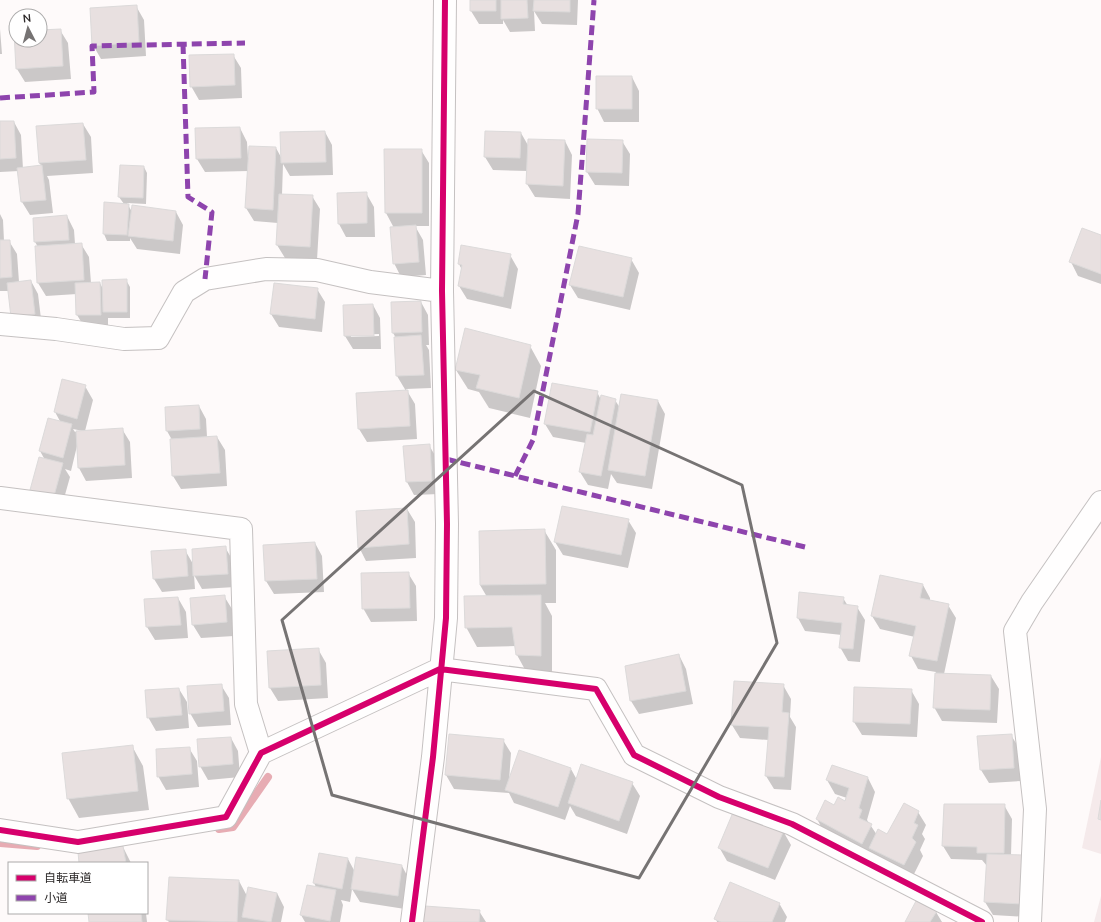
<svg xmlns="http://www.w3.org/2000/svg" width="1101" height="922" font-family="'Nunito Sans','Noto Sans JP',sans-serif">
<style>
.built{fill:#f5eaeb}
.shadow{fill:#0003;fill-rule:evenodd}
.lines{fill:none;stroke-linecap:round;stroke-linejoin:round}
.stream{stroke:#e7acb3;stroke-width:8}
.building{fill:#e8e0e0;stroke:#dcdada}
.minor-casing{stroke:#c5c1c1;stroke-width:24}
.minor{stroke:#fffefe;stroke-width:22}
.quiet{stroke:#8e44ad;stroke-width:5;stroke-dasharray:10 5;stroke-linecap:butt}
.cycleway-casing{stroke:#fff;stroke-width:8}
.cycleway{stroke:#d6006c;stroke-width:6}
.marked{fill:none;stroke:#767373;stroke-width:3;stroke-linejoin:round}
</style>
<rect width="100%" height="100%" fill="#fefafa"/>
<!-- built -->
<path class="built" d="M1101,757V854L1082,848Z
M1101,896V922H1094Z"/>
<!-- shadow -->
<path class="shadow" d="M471,0H578L577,25L542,24L534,11L535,31L510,32L503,20V24H479L471,11Z
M136,6L144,20L146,56L101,59L93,45Z
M0,29L2,54H0Z
M60,30L68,43L71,79L25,82L17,69L15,33L16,40H40V31Z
M233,55L241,68L242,98L199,100L191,86Z
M632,77L639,91V122H604L597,108Z
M0,122H14L21,135L23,169L42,166L39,163L83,124L91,137L93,173L47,176L49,180L53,213L30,215L22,202L19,171L0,172Z
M240,128L247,142L248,158L276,148L282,159L325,132L332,145L333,175L290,176L283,164L282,195L312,196L320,209L317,260L285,258L277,245L278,223L254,221L246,208L249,171L205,172L197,159L196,129Z
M521,133L529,147L565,141L572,155L570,199L535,197L527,184L528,171L493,170L485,157Z
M622,141L630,154L629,186L595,185L587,172Z
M421,150L429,163V226H415L423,240L426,275L401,277L394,263V228L386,213Z
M144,167L147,173L146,204L127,203L132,212H176L183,225L180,254L137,249L130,238V241H107L104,234L105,203L124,204L119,197Z
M366,193L374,207L375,237H346L339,224L338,194Z
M0,214L3,220L4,241H9L17,254L19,282L31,281L38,294L42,327L19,330L9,291H0Z
M67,216L74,230L75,244H81L89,257L91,283H100L103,289L126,280L130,287V318H108V328H85L77,315V294L46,296L38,283V247L35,242Z
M1101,236V284L1078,276L1071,262Z
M510,255L518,269L511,309L467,299L459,286L462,270L459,264Z
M631,259L639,273L630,310L578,298L570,285Z
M317,289L325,302L322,332L279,327L271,314Z
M421,302L428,315L429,345H426L429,350L431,388L406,389L415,404L417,439L367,442L359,429L357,394L406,391L397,376L396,338L393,333Z
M373,305L380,318L381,349H353L345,336L344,306ZM379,334V336L351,337V335Z
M530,346L541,366L530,418L489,408L479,392L468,389L456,370Z
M63,381L85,386L93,400L85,431L122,429L130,442L132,478L86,481L79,468L77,446L71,471L65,469L70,477L61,509L39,503L31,490L45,460L40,451L61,423L55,412ZM73,429L83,431V432H75Z
M597,392L601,400H615L620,408L658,401L665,414L652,489L617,483L611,474L608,489L588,485L580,472L586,443L553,437L545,424Z
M199,406L206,419L207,437H217L225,450L227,486L181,489L173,476L172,440L167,431Z
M429,445L437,459L439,494L414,495L407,482L405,447Z
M407,509L415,522L416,558L366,561L359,547Z
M628,520L636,533L628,568L563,555L555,542Z
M544,530L556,550V603H545L552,616V675H528L517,655L516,646L477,647L466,627L487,597L480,585Z
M315,543L322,556L324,592L274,594L266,581L264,546Z
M225,547L233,561L235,587L202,589L194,575L195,589L162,592L154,579L185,550L193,564Z
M408,573L416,586L417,621L371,622L363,608Z
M923,585L930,598V601L948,605L956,618L944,674L991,676L999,689L997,723L942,721L934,707L936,672L918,669L911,656L915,637L880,629L872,616Z
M224,596L232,609L234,636L201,638L193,625Z
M178,598L186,612L188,638L155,640L147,627Z
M843,598L848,606L857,607L865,620L860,662L848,661L840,647L842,635L805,631L798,618Z
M318,649L326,663L328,698L278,701L270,688Z
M679,655L686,669L693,704L639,714L631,701L626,667Z
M221,685L229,698L231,725L198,727L190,713Z
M783,685L791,699L790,717L796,727L791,790L774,789L766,776L769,740L740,738L732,725Z
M179,689L187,702L189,728L156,731L148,717Z
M855,689L911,690L919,704L917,737L862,735L854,722Z
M450,735L503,740L511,753L509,781L520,752L571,769L577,780L632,783L640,796L627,834L576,816L570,806L565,820L514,803L509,793L454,789L446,775Z
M1011,735L1019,748L1021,781L989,783L981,770Z
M231,738L238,751L240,777L208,780L200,766Z
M132,746L143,766L149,810L79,818L68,798Z
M189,748L197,761L199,787L166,790L158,776Z
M833,766L868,778L875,792L867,820L877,835H887L918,812L926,825L922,834L925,839L920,850L923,856L912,878L877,862L872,852L870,857L824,832L817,819L834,806L845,802L847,798L835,794L827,780Z
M1004,805L1012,819L1011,856L1029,917L993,915L985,902L987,866L982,860L951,859L943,846Z
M783,831L791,845L775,880L727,861L719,847Z
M123,847L131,863H80Z
M320,854L348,859L355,872L402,866L409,879L405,909L360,902L352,889L350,902L341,900L343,905L340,922H305L301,915L316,887L314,883Z
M239,881L247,896L277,893L284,907L281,922H169L167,920Z
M779,903L787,917L785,922H717L716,919Z
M479,911L486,922H424Z
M936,912L942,922H906Z
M89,913H146L147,922H90Z"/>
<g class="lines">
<!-- stream -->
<path class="stream" d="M219,829L233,827L268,777
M0,843L37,846"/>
</g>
<!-- building -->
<path class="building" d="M470,0H496V11H470Z
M501,0H527L528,18L501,19Z
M534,0H570V12L533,11Z
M137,5L139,42L92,46L90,8Z
M61,29L63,66L16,69L14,32H16V40H40V30Z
M234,54L235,85L190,87L189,55Z
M596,76H632V109H596Z
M0,121H14L16,158L0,159Z
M83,123L86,160L39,163L36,126Z
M240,127L241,158L196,159L195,128Z
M325,131L326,162L281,163L280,132Z
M485,131L521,132L520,158L484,157Z
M528,139L565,140L563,186L526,184Z
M587,139L623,140L622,173L586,172Z
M249,146L276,147L273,210L245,208Z
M384,149H422V213H385Z
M42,165L46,200L21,202L17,168Z
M120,165L144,166L143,198L118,197Z
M367,192V223L338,224L337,193Z
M279,194L313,195L310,247L276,245Z
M104,202L129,204L127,235L103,234Z
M132,205L176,211L173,241L128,236Z
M67,215L69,240L34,242L33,218Z
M416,225L419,262L393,264L390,227Z
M1082,228L1101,235V274L1069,262Z
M0,240H10L12,277L0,278Z
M82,243L84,280L37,283L35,246Z
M461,245L511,254L503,297L458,286L462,265L458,264Z
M579,246L632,258L623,297L569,285Z
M127,279V312H103L102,280Z
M31,280L35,314L11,317L7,283Z
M100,282L101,315H76L75,283Z
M274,283L318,288L315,319L270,314Z
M421,301L422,332L392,333L391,302Z
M373,304L374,336H344L343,305Z
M465,328L531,345L519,398L476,388L480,375L455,370Z
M421,335L424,375L396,376L394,337Z
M62,379L86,385L77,419L54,412Z
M552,383L598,391L590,432L544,424Z
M408,390L410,426L358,429L356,393Z
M621,394L658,400L645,476L608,470Z
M601,395L616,399L601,476L579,472L587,434L593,435Z
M199,405L200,429L166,431L165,407Z
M48,418L72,424L63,458L39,451Z
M123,428L125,465L78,468L76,431Z
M217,436L220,473L172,476L170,439Z
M430,444L432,481L406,482L403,446Z
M39,457L63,463L54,496L30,490Z
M562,506L629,519L621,555L554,542Z
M407,508L409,544L358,548L356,511Z
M545,529L546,584L480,585L479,531Z
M315,542L317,579L265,581L263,545Z
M226,546L228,574L193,576L192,549Z
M186,549L188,576L153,579L151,551Z
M409,572L410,608L362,609L361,573Z
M880,575L923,584L920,598L949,604L937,661L909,656L916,626L871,616Z
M799,592L844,597L843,604L858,606L853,649L839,648L842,623L797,618Z
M225,595L227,622L192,625L190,598Z
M541,595V656L516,655L512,627L465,628L464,596Z
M178,597L181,625L146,627L144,599Z
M319,648L321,685L269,688L267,651Z
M679,654L686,691L630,701L625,666Z
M935,673L991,675L990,710L933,708Z
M734,681L784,684L782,712L789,713L784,777L765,776L769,727L731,725Z
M222,684L224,711L189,714L187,686Z
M854,687L912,689L910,724L853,722Z
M179,688L182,715L147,718L145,690Z
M449,734L504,739L500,780L445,775Z
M1012,734L1014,768L980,770L977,736Z
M231,737L233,764L199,767L197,739Z
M133,745L138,791L67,799L62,753Z
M190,747L192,774L157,777L156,749Z
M519,750L571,768L558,807L505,790Z
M581,764L633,782L619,821L568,803Z
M832,765L868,777L859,808L862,810L859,818L872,824L862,844L816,819L825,800L834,805L838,797L845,801L849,788L826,780Z
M1101,800V820L1098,819Z
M904,803L919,811L914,823L918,825L912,838L916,842L904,865L869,848L878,829L887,834Z
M944,804H1005L1004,853H977V847L942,846Z
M734,810L784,830L768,868L718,848Z
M123,846L126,863H79L78,852Z
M319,853L348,858L342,889L313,883Z
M987,854L1023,855L1022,904L984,902Z
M356,857L402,865L398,896L351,889Z
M169,877L239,880L237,922L166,920Z
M730,882L780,903L772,922H721L714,919Z
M307,885L336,890L330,921L300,915Z
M248,887L277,893L271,922L242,917Z
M916,901L937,911L930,922H905Z
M425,906L480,910L479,922H423Z
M88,913H141L142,922H89Z"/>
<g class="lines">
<!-- minor casing -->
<g class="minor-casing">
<path id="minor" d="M0,324L56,329L124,339L158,338L184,292L205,279L266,269L317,270L370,282L442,291
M0,498L241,529L246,704L261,753
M0,830L78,842L226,817L261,753L440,669L596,689L634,755L719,797L792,824L982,922
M412,922L433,757L446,618L447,524L442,291L445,0
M1030,922L1035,809L1015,631L1032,602L1101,502"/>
</g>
<!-- minor -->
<use href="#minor" class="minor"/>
<!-- quiet -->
<path class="quiet" d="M183,44L188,197L212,212L205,279
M0,98L94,92L92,46L245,43
M446,459L805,547
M515,476L533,440L578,214L594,0"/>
<!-- cycleway casing -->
<g class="cycleway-casing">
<path id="cycleway" d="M0,830L78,842L226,817L261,753L440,669L596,689L634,755L719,797L792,824L982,922
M412,922L433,757L446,618L447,524L442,291L445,0"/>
</g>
<!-- cycleway -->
<use href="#cycleway" class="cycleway"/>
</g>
<!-- marked area -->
<path class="marked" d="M534,391L742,485L777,643L639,878L332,795L282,620Z"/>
<!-- legend -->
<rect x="8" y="862" width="140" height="52" fill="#ffffff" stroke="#abaaaa"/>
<rect x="16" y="875" width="20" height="6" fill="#d6006c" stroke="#abaaaa"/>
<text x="44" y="882" font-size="12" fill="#2d2a2a">自転車道</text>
<rect x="16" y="895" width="20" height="6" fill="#8e44ad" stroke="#abaaaa"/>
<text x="44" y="902" font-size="12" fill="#2d2a2a">小道</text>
<!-- north arrow -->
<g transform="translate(28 28) rotate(354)"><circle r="19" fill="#ffffff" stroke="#abaaaa"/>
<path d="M0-3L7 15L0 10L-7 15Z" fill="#767373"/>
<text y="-6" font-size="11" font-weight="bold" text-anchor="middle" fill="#2d2a2a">N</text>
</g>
</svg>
